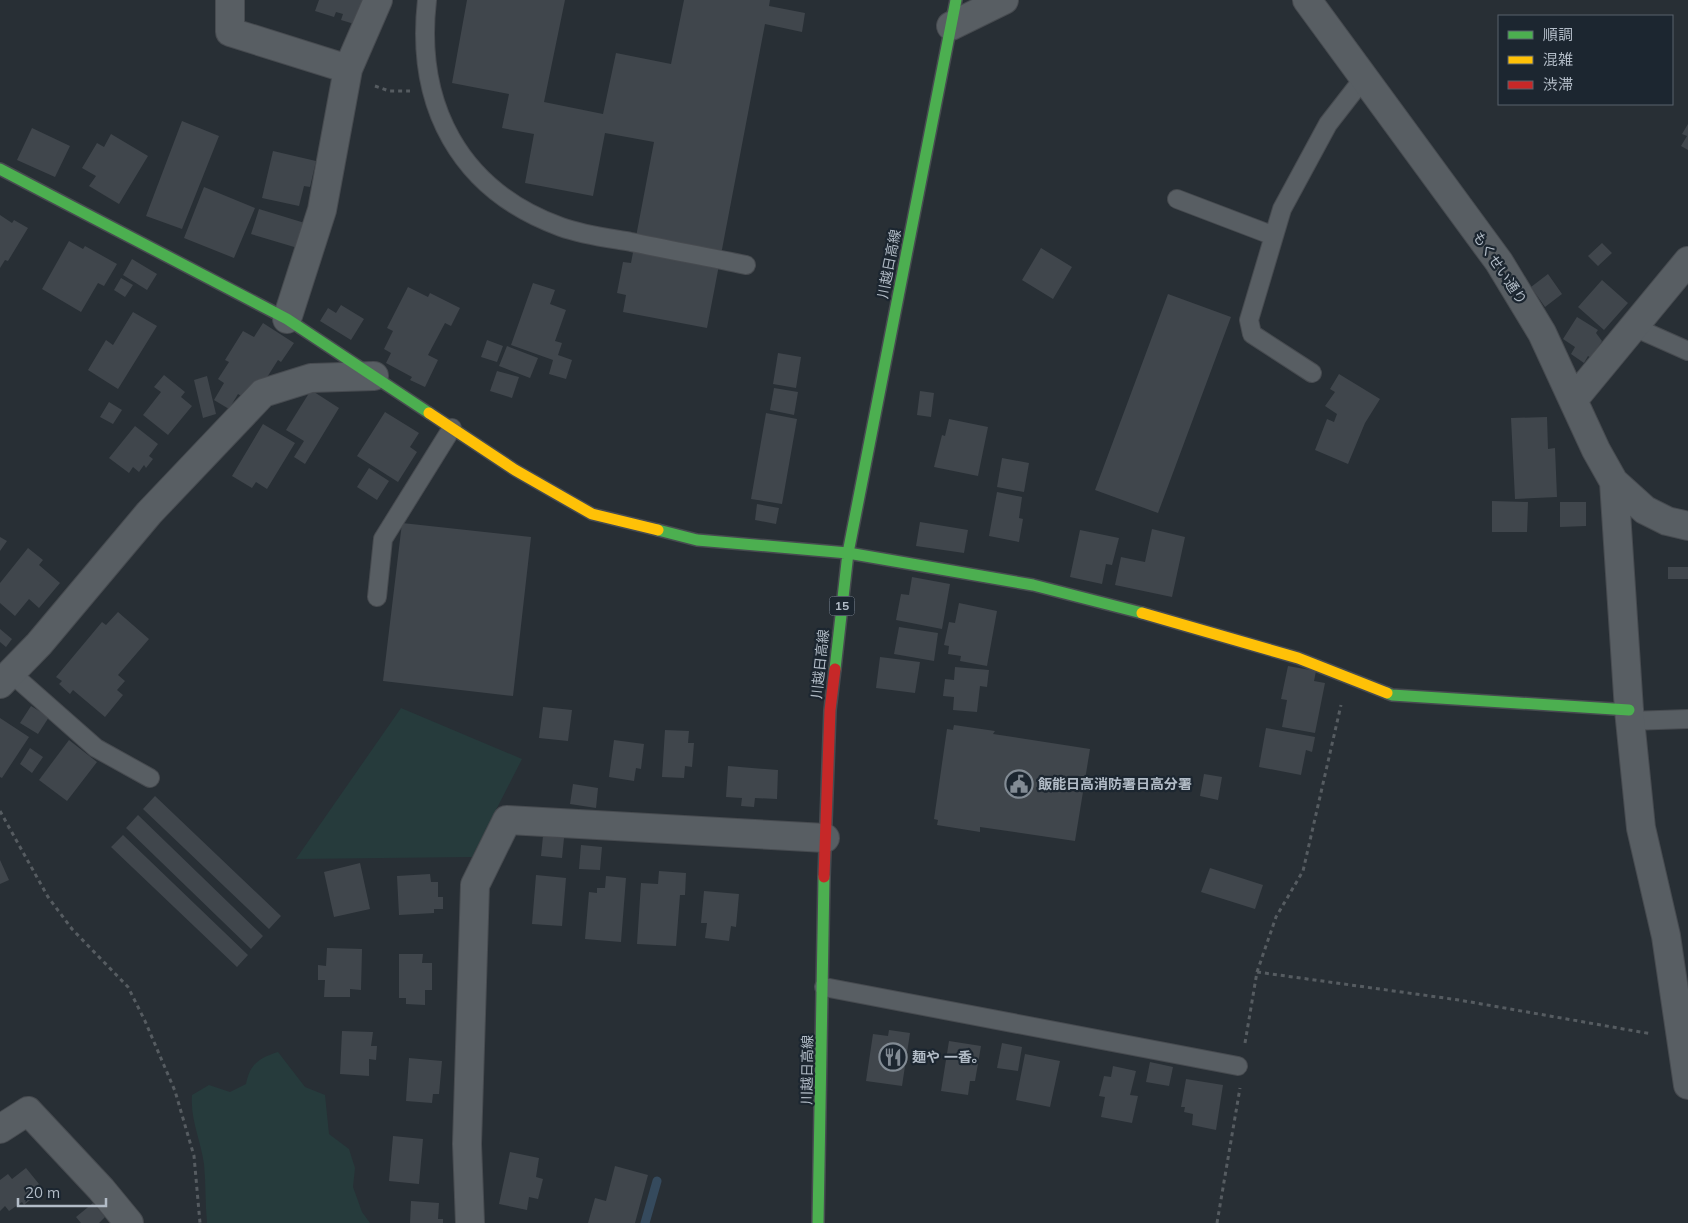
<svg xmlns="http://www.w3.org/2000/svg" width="1688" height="1223" font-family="Mulish,'Noto Sans JP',sans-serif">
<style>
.green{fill:#263b3c}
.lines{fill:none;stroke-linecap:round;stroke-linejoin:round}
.stream{stroke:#354a5d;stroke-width:9}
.building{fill:#40464c}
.lane-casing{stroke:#474b50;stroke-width:20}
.street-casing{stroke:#474b50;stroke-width:30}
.fast-casing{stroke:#474b50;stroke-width:14}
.slow-casing{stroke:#474b50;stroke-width:14}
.jam-casing{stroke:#474b50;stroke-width:14}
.path{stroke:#565c61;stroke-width:3;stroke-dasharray:4 4;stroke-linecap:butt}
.lane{stroke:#585e63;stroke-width:18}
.street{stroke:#585e63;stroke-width:28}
.fast{stroke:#4caf50;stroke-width:11}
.slow{stroke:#ffc107;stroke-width:11}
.jam{stroke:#c62828;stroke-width:11}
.labels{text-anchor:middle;stroke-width:4.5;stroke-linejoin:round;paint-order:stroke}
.shield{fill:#1c2630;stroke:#858f9a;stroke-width:1}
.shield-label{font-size:12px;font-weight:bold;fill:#b2bcc7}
.street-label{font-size:14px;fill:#b2bcc7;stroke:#1c2630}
.poi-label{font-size:14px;font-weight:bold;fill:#b2bcc7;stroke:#1c2630;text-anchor:start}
</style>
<rect width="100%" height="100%" fill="#282f35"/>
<!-- green -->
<path class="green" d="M401,708L522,759L472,857L296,859Z
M278,1052L305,1087L325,1095L329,1134L349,1149L355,1168L353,1187L362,1212L370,1223H207C205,1203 206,1184 204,1164C201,1141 190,1119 192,1095L209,1085L230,1092L246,1084C250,1064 259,1058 278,1052Z"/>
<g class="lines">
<!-- stream -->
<path class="stream" d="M645,1223L657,1181"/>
</g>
<!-- building -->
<path class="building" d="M319,0H370L361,26L341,20L343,14L336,12L334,17L315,11Z
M467,0H565L544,102L603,114L616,53L671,64L684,0H770L769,6L805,13L802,32L765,24L707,328L623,312L626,295L617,293L623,262L631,263L654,142L605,133L593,196L525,183L534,134L502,128L509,94L452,83Z
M182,121L219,136L182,229L146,216Z
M1688,124V150L1681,146L1687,136L1682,134Z
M32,128L70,146L55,177L17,160Z
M111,134L148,156L119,204L89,186L96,176L82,168L97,143L104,147Z
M273,151L316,161L310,187L304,186L299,206L262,198Z
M204,187L255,208L234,258L184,238Z
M259,209L308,224L301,249L251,234Z
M0,215L12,223L14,220L28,228L8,261L5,260L0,268Z
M69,241L83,249L85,246L117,264L104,286L98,283L81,312L42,289Z
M1602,243L1612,253L1598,266L1588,256Z
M1041,248L1072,267L1053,299L1022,280Z
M132,259L157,274L147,290L123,275Z
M1548,274L1562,294L1545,307L1531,287Z
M121,278L133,285L125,297L114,290Z
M1602,280L1628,303L1604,330L1578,307Z
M533,283L555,290L550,304L566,310L555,341L562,343L558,355L572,360L566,379L549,374L553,360L511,345Z
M408,287L428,297L430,293L460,308L451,326L445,323L428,355L438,360L425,387L410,380L412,377L386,363L391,353L384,349L393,331L387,328Z
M1168,294L1231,317L1158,513L1095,490Z
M341,305L364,319L351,340L320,321L328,308L336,313Z
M133,312L157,326L118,389L88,370L106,340L113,345Z
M1577,317L1598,330L1596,333L1602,341L1591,358L1588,356L1584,363L1571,354L1575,347L1563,339Z
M263,323L294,343L281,362L278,360L264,382L258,379L246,399L238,394L229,409L214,400L224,383L218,379L229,362L225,360L243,331L254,337Z
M487,340L503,346L497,362L481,357Z
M507,346L538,358L530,378L499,366Z
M778,353L801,357L796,388L773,384Z
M497,371L519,377L512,398L490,391Z
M1339,374L1380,399L1365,423L1348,464L1315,450L1327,419L1334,422L1337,414L1325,406L1335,392L1330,389Z
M164,375L185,392L181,397L192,406L168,435L143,415L161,392L154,387Z
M207,376L216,414L203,418L194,380Z
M774,388L798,392L794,415L770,410Z
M311,390L339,408L305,464L294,457L304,441L286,430Z
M920,391L934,393L931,417L917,415Z
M109,402L122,410L113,424L100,417Z
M385,412L419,433L410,447L417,452L398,482L357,456Z
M766,413L797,419L782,504L751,499Z
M1547,417L1548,449L1555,448L1557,497L1515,499L1511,418Z
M949,419L988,427L978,476L934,467L942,435L945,436Z
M263,424L295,443L267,489L256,482L252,488L232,476Z
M135,426L158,444L149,456L153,459L146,468L144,465L139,472L133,467L129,473L109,458Z
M1002,458L1029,463L1024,492L997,487Z
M369,468L389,481L377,500L357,487Z
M997,492L1022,497L1019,518L1023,519L1019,542L989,536Z
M1492,501L1528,502L1527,532H1492Z
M1560,502H1586V526L1560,527Z
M757,504L779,508L776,524L755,520Z
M920,522L968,530L964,553L916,546Z
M402,523L531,537L513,696L383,681Z
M1152,529L1185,537L1172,597L1115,585L1121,557L1145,562Z
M1080,530L1119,538L1112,565L1106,564L1102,584L1070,577Z
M0,537L7,541L0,551Z
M28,548L43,560L39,565L60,583L39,608L29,599L15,616L0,603V583Z
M1668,567H1688V579H1668Z
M912,577L950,584L942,629L896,620L901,594L909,595Z
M959,603L997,611L987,666L960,661L961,656L948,654L949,646L944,645L949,622L955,623Z
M118,612L149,639L118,675L125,681L117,690L123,695L105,717L73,690L70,694L59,684L62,681L56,677L102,622L106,625Z
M899,627L938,633L934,661L894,654Z
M0,629L12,639L6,647L0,642Z
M880,657L920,662L915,693L876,688Z
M1288,666L1316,671L1314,681L1325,683L1315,733L1282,727L1287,700L1281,699Z
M955,667L989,670L987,687L980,686L977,712L953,710L954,697L943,696L945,679L954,680Z
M31,706L49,717L38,734L20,723Z
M543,707L572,710L568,741L539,738Z
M0,718L29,737L2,778L0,777Z
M954,725L995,731L993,734L1090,749L1075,841L980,827V832L937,825L938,820L934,819L947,729L953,730Z
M1266,728L1315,737L1312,752L1306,750L1301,775L1259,767Z
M665,730L689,731L688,743H694L692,767L685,766L684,778L662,777Z
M69,740L97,762L67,801L39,780Z
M614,740L644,744L641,769L636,768L634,781L609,777Z
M30,748L43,757L32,773L20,764Z
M728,766L778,770L777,799L755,798L754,807L741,806L742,798L726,797Z
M1204,774L1222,777L1218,800L1200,796Z
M573,784L598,788L596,808L570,804Z
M155,796L281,916L269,929L143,809Z
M138,815L263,936L251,949L126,828Z
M123,835L248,955L237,967L111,847Z
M543,836L564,838L562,858L541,856Z
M581,845L602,847L600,870L579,869Z
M0,860L9,880L0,884Z
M360,863L370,909L334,917L324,872Z
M1210,868L1263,885L1255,909L1201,892Z
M659,871L686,873L685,895H680L676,946L637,944L641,883L658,884Z
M430,874L431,882H438V897H443V909H434V913L399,915L397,876Z
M536,875L566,878L562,926L532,924Z
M606,876L626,878L621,942L585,939L589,892L597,893V888H605Z
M704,891L739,894L736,927L731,926L729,941L705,938L707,923H701Z
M327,948L362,949L361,990L350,989V997H324L325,980H318V965L326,966Z
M399,954H423L422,963H432V990H425V1005L406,1004V998H399Z
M889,1030L910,1033L902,1086L866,1081L873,1034L888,1036Z
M342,1031L373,1032L371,1046H377L376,1060L369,1059V1076L340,1074Z
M949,1041L981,1046L975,1081H970L968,1095L941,1091Z
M1002,1043L1022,1047L1018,1071L997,1068Z
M1025,1054L1060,1061L1050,1107L1016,1100Z
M409,1058L442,1061L439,1094H433L432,1103L406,1101Z
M1150,1062L1173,1067L1169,1086L1146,1082Z
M1113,1066L1136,1071L1130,1095L1138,1096L1132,1123L1101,1117L1105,1097L1099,1096L1104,1076L1111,1077Z
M1186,1079L1223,1085L1216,1130L1192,1125L1193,1114L1184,1112L1185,1107H1181Z
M393,1136L423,1139L419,1184L389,1181Z
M510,1152L539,1158L536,1177L543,1179L538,1199L529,1197L527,1210L499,1204Z
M615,1166L648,1175L635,1223H588L595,1198L606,1201Z
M26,1168L39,1184L30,1191L35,1196L24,1205L22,1202L9,1211L5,1206L0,1211V1180L8,1174L12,1179Z
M411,1201L439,1203L438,1219H443V1223H410Z
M93,1203L105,1217L99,1223H81L76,1217Z"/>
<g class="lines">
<!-- lane casing -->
<g class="lane-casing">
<path id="lane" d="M427,0C415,105 459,190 561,227C583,235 608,238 631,242C669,250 708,257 746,265
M1177,199L1274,236
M1634,327L1688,351
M1312,373L1252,334L1249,320L1282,209L1328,124L1363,79
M377,597L383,539L452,428
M11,673L96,748L150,778
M1630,721L1688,719
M824,987L1238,1066"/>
</g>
<!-- street casing -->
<g class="street-casing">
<path id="street" d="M230,0V32L348,69L322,210L287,319
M1307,0L1499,262L1542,333L1596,450L1614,482L1645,510L1667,521L1688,526
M951,26L1004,0
M348,69L378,0
M1574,399L1688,261
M1614,482L1629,710L1641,828L1666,936L1688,1085
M0,684L39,644L149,513L263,393L311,378L374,376
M0,1129L28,1111L101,1189L129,1223
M470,1223L467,1144L475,885L507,820L825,838"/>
</g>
<!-- fast casing -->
<g class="fast-casing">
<path id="fast" d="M0,169L287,319L429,413
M658,530L697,540L848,553L1033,585L1142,613
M835,669L848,553L956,0
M1387,693L1392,695L1629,710
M818,1223L824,877"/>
</g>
<!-- slow casing -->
<g class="slow-casing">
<path id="slow" d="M429,413L515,470L592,514L658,530
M1142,613L1298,658L1387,693"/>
</g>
<!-- jam casing -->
<g class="jam-casing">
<path id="jam" d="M824,877L830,710L835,669"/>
</g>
<!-- path -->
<path class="path" d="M375,86L389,91H410
M0,811L48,897L72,929L128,987L145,1021L175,1091L194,1156L200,1223
M1257,972L1459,1000L1652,1034
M1245,1043L1257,972L1276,917L1303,871L1341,705
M1217,1223L1240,1088"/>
<!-- lane -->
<use href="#lane" class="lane"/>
<!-- street -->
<use href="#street" class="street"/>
<!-- fast -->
<use href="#fast" class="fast"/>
<!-- slow -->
<use href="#slow" class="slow"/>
<!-- jam -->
<use href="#jam" class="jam"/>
</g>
<!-- icons -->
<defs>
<g id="civic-ring" transform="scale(1.4375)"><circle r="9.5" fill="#1c2630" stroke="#828b94" stroke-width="1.5"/><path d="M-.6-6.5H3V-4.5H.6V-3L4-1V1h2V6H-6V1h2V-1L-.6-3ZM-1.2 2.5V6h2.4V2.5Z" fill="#828b94"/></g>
<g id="restaurant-ring" transform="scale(1.4375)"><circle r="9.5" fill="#1c2630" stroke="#828b94" stroke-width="1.5"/><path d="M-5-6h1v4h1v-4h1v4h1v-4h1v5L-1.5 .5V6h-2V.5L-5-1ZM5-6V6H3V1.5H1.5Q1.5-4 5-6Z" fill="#828b94"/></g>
</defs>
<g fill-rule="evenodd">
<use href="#civic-ring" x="1019" y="784"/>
<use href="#restaurant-ring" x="893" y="1057"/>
</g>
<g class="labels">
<!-- shield labels -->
<rect class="shield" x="829.5" y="596.5" width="25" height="19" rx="4"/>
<g class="shield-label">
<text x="842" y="610">15</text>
</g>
<!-- street labels -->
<g class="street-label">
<text transform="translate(889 264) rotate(-79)" y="5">川越日高線</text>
<text transform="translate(1500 268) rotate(56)" y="5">もくせい通り</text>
<text transform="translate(820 664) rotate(-84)" y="5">川越日高線</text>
<text transform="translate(807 1070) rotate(-89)" y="5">川越日高線</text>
</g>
<!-- poi labels -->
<g class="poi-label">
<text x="1038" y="789">飯能日高消防署日高分署</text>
<text x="912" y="1062">麺や 一香。</text>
</g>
</g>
<!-- legend -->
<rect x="1498" y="15" width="175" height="90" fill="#1c2630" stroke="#58626c"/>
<rect x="1508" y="31" width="25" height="8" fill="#4caf50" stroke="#58626c"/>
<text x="1543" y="40" font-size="15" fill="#b2bcc7">順調</text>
<rect x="1508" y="56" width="25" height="8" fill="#ffc107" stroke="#58626c"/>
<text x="1543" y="65" font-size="15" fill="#b2bcc7">混雑</text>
<rect x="1508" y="81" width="25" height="8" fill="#c62828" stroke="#58626c"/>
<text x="1543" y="90" font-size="15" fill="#b2bcc7">渋滞</text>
<!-- scale -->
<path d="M18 1198v8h88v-8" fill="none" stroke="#b2bcc7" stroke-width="2.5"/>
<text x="25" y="1198" font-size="15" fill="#b2bcc7" stroke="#1c2630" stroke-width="4" paint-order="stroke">20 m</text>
</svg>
